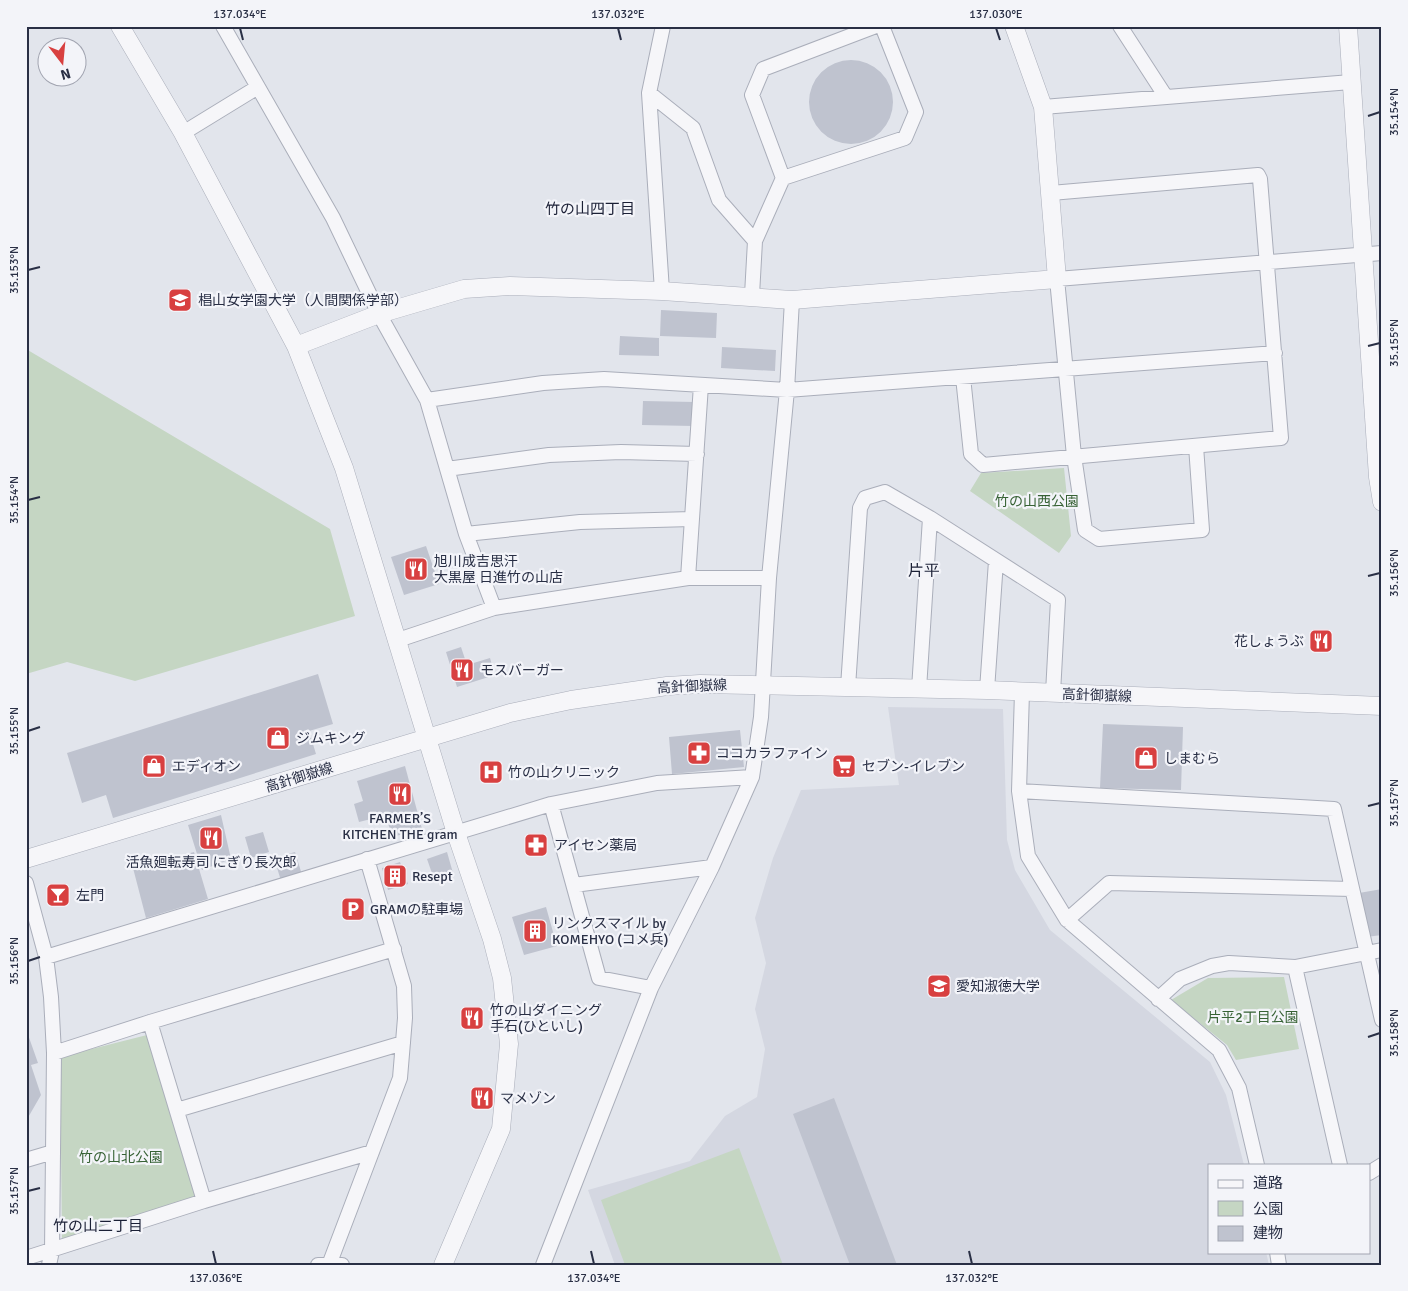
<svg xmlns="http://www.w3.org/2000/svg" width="1408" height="1291" font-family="Signika,'Noto Sans JP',sans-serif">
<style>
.built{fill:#d4d7e1}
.green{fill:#c5d6c3}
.building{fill:#bfc3cf}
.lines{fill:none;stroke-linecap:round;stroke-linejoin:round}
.minor-casing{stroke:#aaaeba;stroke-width:16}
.tertiary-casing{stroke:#aaaeba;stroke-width:19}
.minor{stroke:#f6f6f9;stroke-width:14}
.tertiary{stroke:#f6f6f9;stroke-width:18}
.ticks{fill:none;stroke:#292f45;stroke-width:2}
.labels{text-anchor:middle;stroke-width:4.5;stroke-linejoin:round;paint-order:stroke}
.poi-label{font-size:14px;fill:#292f45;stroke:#f3f4f9;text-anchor:start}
.park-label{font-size:14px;fill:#376235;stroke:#f3f4f9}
.street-label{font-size:14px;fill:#292f45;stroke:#f3f4f9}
.neighbourhood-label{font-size:15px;fill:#1b2036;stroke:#f3f4f9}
.quarter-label{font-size:16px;fill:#1b2036;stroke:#f3f4f9}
.neatline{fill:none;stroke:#292f45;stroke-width:2}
.ticks-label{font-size:12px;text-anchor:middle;fill:#292f45}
</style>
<rect width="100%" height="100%" fill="#e2e5ec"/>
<!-- built -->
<path class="built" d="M888,707L1003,709L1007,840L1015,870L1050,930L1210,1062L1226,1095L1244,1165H1209V1252H1266L1269,1265H615L588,1190L690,1161L725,1116L757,1097L765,1049L755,1009L766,963L755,918L773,858L801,790L899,785Z"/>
<!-- green -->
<path class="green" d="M26,349L330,529L355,616L135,681L67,662L26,674Z
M1064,468L1071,536L1059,553L970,491L981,473Z
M1284,977L1299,1049L1236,1060L1227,1045L1171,1000L1208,978Z
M147,1035L197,1197L62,1239L60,1057Z
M739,1148L783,1265H625L601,1200Z"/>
<!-- building -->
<path class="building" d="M809 102a42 42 0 1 1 84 0a42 42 0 1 1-84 0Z
M661,310L717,313L716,338L660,336Z
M620,336L659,338V356L619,355Z
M722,347L776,350L775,371L721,368Z
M643,401L695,402L694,426L642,425Z
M426,546L439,584L404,595L391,557Z
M461,647L467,665L490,658L495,675L457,687L446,652Z
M318,674L333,724L309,731L316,754L113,818L106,795L82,803L67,753Z
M1103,724L1183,727L1181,790L1100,788Z
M740,730L744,767L672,774L669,737Z
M405,766L422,829L392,837L387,819L380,821L379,817L359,822L354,804L363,801L357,781Z
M221,815L231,859L202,870L188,825Z
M263,832L269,852L251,858L245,837Z
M194,852L208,899L146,918L133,868Z
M295,852L303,878L282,884L274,858Z
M447,852L453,873L434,879L427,859Z
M400,862L408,884L388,890L382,868Z
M1382,889V935L1366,937L1359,893Z
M546,907L557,946L524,955L512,917Z
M26,1029L38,1063L31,1065L41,1095L26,1121Z
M834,1098L897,1265H850L793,1114Z"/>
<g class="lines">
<!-- minor casing -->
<g class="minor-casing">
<path id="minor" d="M223,26L333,218L379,314L427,400L466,534L494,608
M1120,26L1166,97
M649,93L693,128L719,200L755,241L752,295
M1043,107L1351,82
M183,133L258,87
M783,178L752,95L763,69L876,26
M755,241L783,178L905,138L916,112L882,26
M662,291L649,93L663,26
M963,377L971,454L983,465L1281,438L1260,179L1258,175L1051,193
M427,400L543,383L604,379L787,390L1275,353
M1196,446L1202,530L1099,539L1085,530L1074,456L1057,279L1382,253
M447,469L549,455L621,452L697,454
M466,534L580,522L692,519
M688,578L701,385
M398,640L494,608L688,578H769
M848,687L860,508L865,498L885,492L930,518L1058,600L1053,693
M919,689L930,518
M987,690L996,561
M1022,692L1019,791L1028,856L1067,920L1219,1050L1239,1088L1257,1165
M1019,791L1334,809L1382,1020
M551,804L599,978L651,988
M26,883L46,957L51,997L54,1053L52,1251L49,1265
M574,885L712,867
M1067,920L1109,883L1352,889
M46,957L551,804L657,783L752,777
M1295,967L1340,1165
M1158,999L1180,979L1212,966L1229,963L1295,967L1382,950
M150,1022L204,1201
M54,1053L150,1022L394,949
M177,1110L403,1043
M26,1160L53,1152
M1369,1173L1382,1165
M1277,1252L1279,1265
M26,1258L204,1201L372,1152
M318,1265H342
M329,1265L400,1078L405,1018L404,986L367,859
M543,1265L651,988L712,867L752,777L761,717L769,578L787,390L792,300"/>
</g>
<!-- tertiary casing -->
<g class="tertiary-casing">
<path id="tertiary" d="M120,26L183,133L296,346L344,468L456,833L492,939L502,978L509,1044L501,1129L443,1265
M1348,26L1378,477L1382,502
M296,346L379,314L464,289L510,286L662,291L792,300L1057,279L1043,107L1014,26
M26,859L510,713L571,700L667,686L700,684L987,690L1382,706"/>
</g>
<!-- minor -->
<use href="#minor" class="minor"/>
<!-- tertiary -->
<use href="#tertiary" class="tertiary"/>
</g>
<!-- ticks -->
<path class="ticks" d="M240,28L243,40M618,28L621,40M996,28L1000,40M1368,116L1380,112M28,270L40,267M1368,346L1380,343M28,500L40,497M1368,576L1380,573M28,731L40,727M1368,806L1380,803M28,961L40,957M1368,1037L1380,1033M28,1191L40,1188M213,1251L216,1264M591,1251L594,1264M969,1251L972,1264"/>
<!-- icons -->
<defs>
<g id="university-square" transform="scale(1.25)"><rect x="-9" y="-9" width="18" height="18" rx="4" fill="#d84040" stroke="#f3f4f9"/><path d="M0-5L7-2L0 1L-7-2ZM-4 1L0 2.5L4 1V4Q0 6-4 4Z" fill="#fff"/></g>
<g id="restaurant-square" transform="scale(1.25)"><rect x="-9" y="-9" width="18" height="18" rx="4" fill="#d84040" stroke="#f3f4f9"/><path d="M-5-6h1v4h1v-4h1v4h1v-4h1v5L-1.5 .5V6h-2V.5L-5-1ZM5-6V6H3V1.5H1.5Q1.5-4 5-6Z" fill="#fff"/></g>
<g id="shop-square" transform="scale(1.25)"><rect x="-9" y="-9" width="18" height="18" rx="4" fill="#d84040" stroke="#f3f4f9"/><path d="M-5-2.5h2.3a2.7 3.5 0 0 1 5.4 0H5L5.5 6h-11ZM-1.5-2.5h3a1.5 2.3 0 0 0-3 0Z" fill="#fff"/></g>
<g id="pharmacy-square" transform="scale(1.25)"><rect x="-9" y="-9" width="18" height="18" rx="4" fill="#d84040" stroke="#f3f4f9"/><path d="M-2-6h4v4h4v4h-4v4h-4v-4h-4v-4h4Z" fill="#fff"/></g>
<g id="supermarket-square" transform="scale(1.25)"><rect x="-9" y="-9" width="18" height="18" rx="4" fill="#d84040" stroke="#f3f4f9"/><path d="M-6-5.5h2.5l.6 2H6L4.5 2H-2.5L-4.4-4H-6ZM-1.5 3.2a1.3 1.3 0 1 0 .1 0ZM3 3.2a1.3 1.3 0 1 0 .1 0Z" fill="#fff"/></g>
<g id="hospital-square" transform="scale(1.25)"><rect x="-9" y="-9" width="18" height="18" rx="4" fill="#d84040" stroke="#f3f4f9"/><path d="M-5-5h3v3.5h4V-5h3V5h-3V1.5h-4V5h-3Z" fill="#fff"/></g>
<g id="building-square" transform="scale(1.25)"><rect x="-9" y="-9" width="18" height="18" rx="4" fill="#d84040" stroke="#f3f4f9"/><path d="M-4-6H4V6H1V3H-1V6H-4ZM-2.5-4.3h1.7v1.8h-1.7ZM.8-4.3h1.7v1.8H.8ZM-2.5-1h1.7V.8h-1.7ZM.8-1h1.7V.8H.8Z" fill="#fff"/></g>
<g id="bar-square" transform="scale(1.25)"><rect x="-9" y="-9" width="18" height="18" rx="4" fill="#d84040" stroke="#f3f4f9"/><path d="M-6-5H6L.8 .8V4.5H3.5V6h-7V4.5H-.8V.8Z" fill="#fff"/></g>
<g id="parking-square" transform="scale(1.25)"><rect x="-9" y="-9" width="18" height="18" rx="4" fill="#d84040" stroke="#f3f4f9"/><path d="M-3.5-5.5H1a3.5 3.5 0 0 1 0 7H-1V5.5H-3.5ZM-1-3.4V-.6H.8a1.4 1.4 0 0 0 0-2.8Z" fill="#fff"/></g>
</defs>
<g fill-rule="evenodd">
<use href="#university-square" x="180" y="300"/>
<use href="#restaurant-square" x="416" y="569"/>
<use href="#restaurant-square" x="1321" y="641"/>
<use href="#restaurant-square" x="462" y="670"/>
<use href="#shop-square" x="278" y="738"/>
<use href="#pharmacy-square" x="699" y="753"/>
<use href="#shop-square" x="1146" y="758"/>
<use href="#shop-square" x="154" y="766"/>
<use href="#supermarket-square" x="844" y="766"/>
<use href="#hospital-square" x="491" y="772"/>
<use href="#restaurant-square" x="400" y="794"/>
<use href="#restaurant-square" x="211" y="838"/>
<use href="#pharmacy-square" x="536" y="845"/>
<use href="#building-square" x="395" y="876"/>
<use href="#bar-square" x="58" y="895"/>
<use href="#parking-square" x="353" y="909"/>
<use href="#building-square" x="535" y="931"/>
<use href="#university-square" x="939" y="986"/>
<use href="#restaurant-square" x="472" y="1018"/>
<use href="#restaurant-square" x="482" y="1098"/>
</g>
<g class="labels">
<!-- poi labels -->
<g class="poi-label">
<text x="198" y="305">椙山女学園大学（人間関係学部）</text>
<text x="434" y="566">旭川成吉思汗<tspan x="434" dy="16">大黒屋 日進竹の山店</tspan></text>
<text x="1304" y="646" text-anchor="end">花しょうぶ</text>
<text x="480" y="675">モスバーガー</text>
<text x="296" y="743">ジムキング</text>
<text x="716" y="758">ココカラファイン</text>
<text x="1164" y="763">しまむら</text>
<text x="172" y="771">エディオン</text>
<text x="862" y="771">セブン-イレブン</text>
<text x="508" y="777">竹の山クリニック</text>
<text x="400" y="823" text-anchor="middle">FARMER’S<tspan x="400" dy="16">KITCHEN THE gram</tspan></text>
<text x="554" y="850">アイセン薬局</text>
<text x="211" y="867" text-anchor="middle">活魚廻転寿司 にぎり長次郎</text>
<text x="412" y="881">Resept</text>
<text x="76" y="900">左門</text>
<text x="370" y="914">GRAMの駐車場</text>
<text x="552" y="928">リンクスマイル by<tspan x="552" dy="16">KOMEHYO (コメ兵)</tspan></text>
<text x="956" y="991">愛知淑徳大学</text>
<text x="490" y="1015">竹の山ダイニング<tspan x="490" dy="16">手石(ひといし)</tspan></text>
<text x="500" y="1103">マメゾン</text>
</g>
<!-- park labels -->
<g class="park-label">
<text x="1037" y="506">竹の山西公園</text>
<text x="1253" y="1022">片平2丁目公園</text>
<text x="121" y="1162">竹の山北公園</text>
</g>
<!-- street labels -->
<g class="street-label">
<text transform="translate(692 686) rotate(-3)" y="5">高針御嶽線</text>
<text transform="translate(1097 695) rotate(2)" y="5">高針御嶽線</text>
<text transform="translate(299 777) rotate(-17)" y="5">高針御嶽線</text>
</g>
<!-- neighbourhood labels -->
<g class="neighbourhood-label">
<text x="590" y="214">竹の山四丁目</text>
<text x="98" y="1231">竹の山二丁目</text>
</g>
<!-- quarter labels -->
<g class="quarter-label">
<text x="924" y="576">片平</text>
</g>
</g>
<!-- border -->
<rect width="1408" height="1291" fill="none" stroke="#f3f4f9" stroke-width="55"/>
<!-- legend -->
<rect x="1208" y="1164" width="162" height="90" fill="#f3f4f9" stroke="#a2a5b1"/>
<rect x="1218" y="1180" width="25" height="8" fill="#f6f6f9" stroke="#a2a5b1"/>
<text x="1253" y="1188" font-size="15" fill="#292f45">道路</text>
<rect x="1218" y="1201" width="25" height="15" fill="#c5d6c3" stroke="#a2a5b1"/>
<text x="1253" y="1214" font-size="15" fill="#292f45">公園</text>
<rect x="1218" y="1226" width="25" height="15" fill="#bfc3cf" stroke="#a2a5b1"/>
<text x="1253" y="1238" font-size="15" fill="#292f45">建物</text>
<!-- north arrow -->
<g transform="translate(62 62) rotate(164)"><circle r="24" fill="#f3f4f9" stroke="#a2a5b1"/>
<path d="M0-4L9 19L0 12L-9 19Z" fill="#d84040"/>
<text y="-8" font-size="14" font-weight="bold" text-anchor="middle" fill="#292f45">N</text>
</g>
<rect x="28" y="28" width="1352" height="1236" class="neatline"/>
<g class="ticks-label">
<text x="240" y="18">137.034°E</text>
<text x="618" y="18">137.032°E</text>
<text x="996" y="18">137.030°E</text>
<text transform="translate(1394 112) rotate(-90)" y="4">35.154°N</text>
<text transform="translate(14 270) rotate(-90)" y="4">35.153°N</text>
<text transform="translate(1394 343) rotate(-90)" y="4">35.155°N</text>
<text transform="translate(14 500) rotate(-90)" y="4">35.154°N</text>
<text transform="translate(1394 573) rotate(-90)" y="4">35.156°N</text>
<text transform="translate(14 731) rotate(-90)" y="4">35.155°N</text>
<text transform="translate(1394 803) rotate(-90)" y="4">35.157°N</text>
<text transform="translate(14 961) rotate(-90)" y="4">35.156°N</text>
<text transform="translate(1394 1033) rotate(-90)" y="4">35.158°N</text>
<text transform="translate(14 1191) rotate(-90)" y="4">35.157°N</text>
<text x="216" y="1282">137.036°E</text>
<text x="594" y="1282">137.034°E</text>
<text x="972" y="1282">137.032°E</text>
</g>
</svg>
